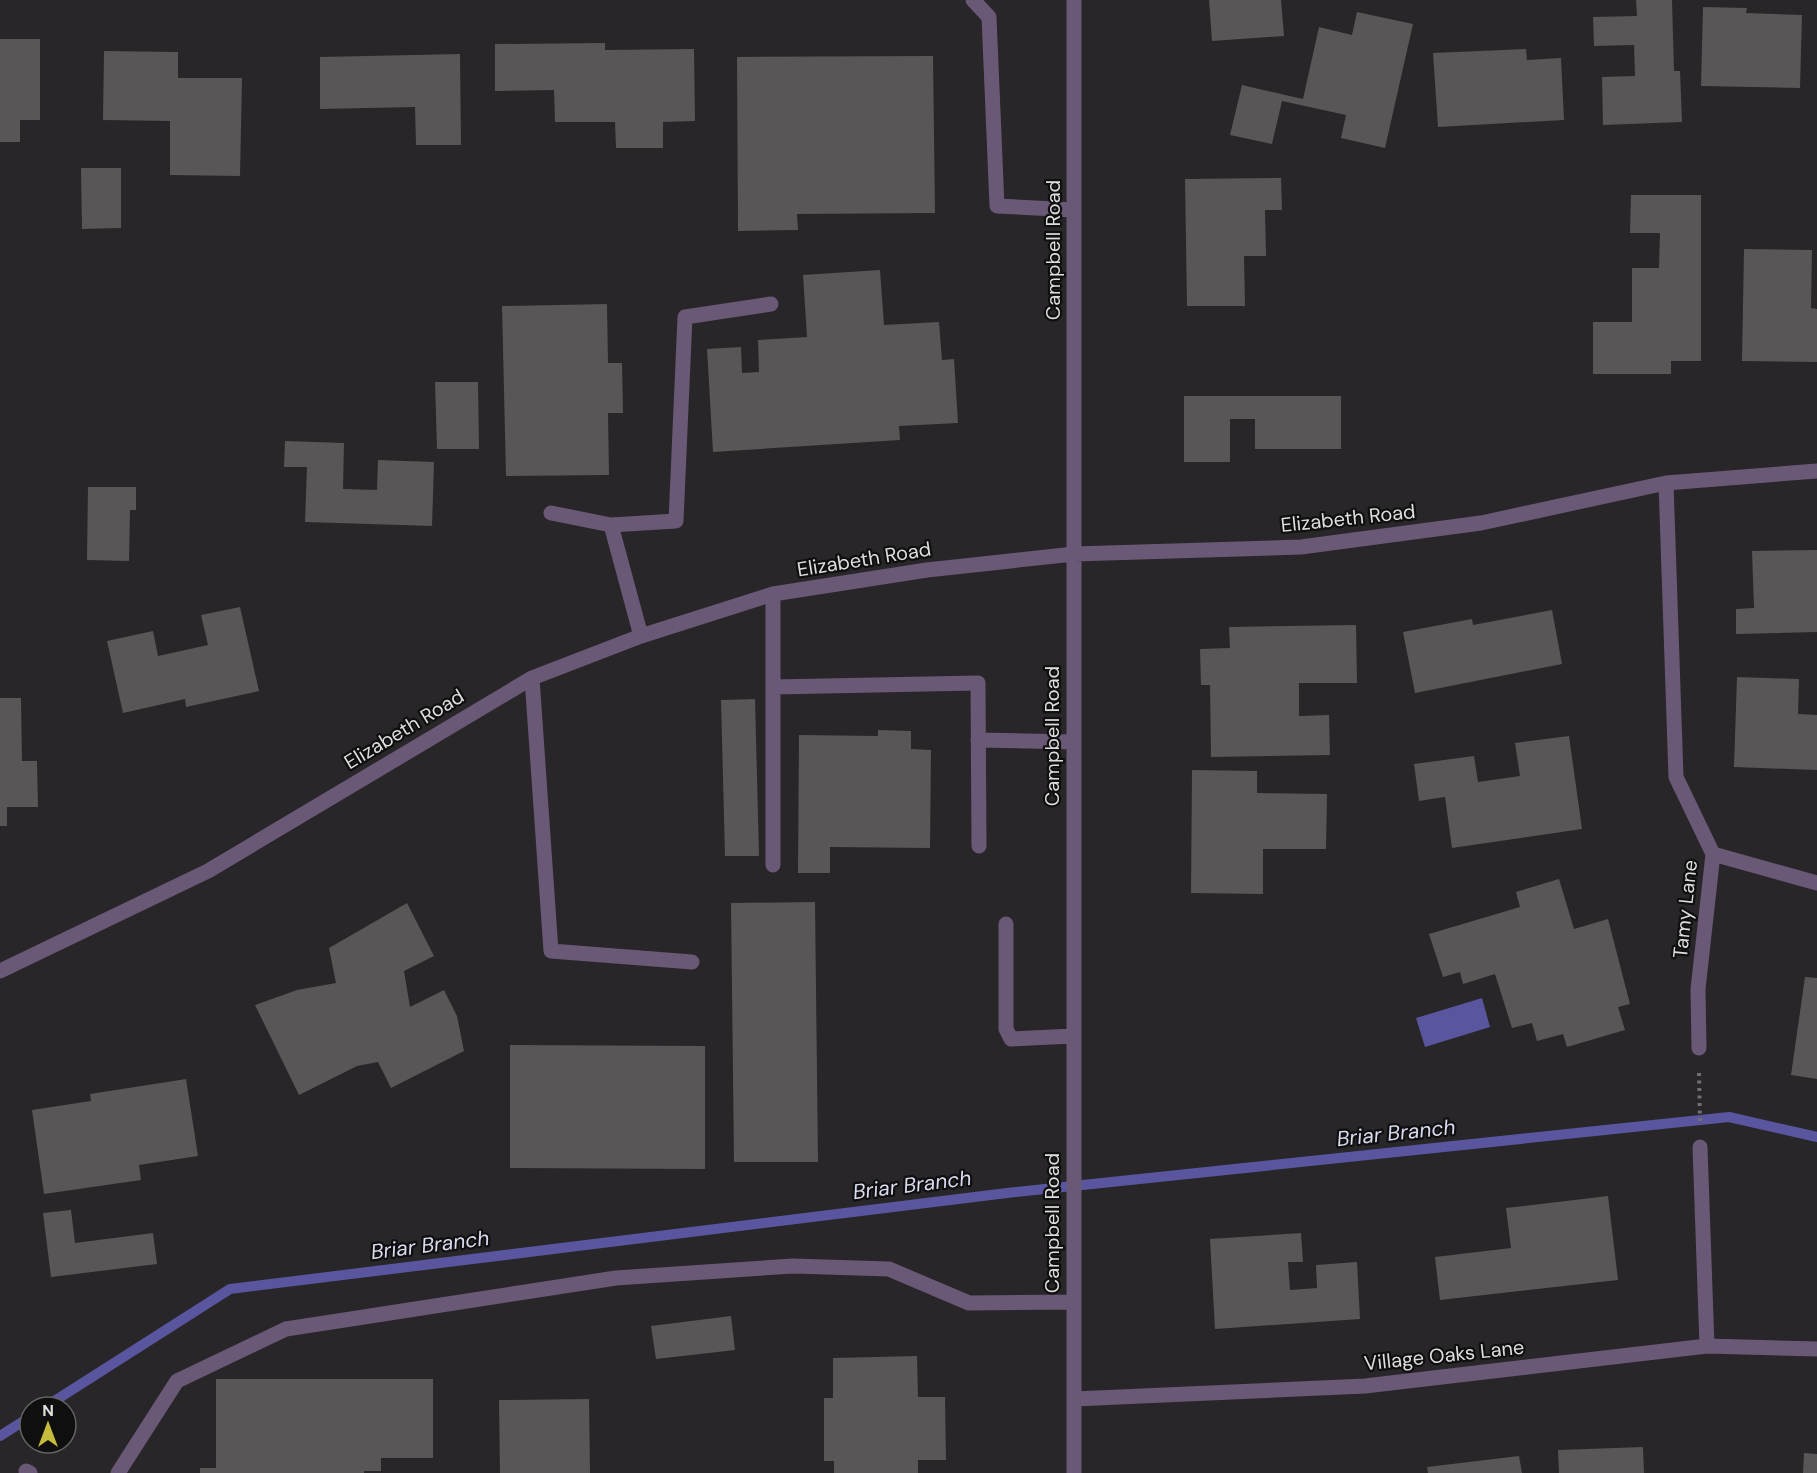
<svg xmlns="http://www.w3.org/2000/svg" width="1817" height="1473" font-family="'DM Sans',sans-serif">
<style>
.water{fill:#59569f}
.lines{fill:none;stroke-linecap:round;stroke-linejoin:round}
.stream{stroke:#59569f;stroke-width:10}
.building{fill:#595657}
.path{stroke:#717071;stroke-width:4;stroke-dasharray:3 4.5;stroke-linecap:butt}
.minor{stroke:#695876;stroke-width:15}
.labels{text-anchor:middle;stroke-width:4.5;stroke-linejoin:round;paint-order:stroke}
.street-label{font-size:20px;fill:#dfdedf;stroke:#100f10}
.water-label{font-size:21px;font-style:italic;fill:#dbdcf1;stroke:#100f10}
</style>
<rect width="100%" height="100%" fill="#282628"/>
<!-- water -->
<path class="water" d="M1482,998L1490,1027L1425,1047L1416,1018Z"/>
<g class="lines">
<!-- stream -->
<path class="stream" d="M45,1407L230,1289L1007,1193L1729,1117L1817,1137
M0,1436L30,1417"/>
</g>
<!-- building -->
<path class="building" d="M1209,0H1281L1284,36L1212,41Z
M1636,0H1672L1674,71H1680L1682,122L1603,125L1602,77L1635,76L1634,45L1594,46L1593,17L1637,16Z
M1703,7L1747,8L1746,13L1802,15L1800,88L1701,86Z
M1357,12L1413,24L1385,148L1341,138L1346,115L1282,101L1272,144L1230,135L1242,85L1303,99L1319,27L1352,35Z
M0,39H40V120H20V142H0Z
M605,43V50L694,49L695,121L663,122V148H616L615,122H555L554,90L495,91V44Z
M1526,49L1527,60L1561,58L1564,120L1438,127L1433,53Z
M104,51L178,52V78H242L240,176L170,175V121L103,120Z
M460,54L461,145H416L415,107L320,109V57Z
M933,56L935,213L797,214L798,230L738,231L737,57Z
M81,168H121V228L82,229Z
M1281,178L1282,210H1265L1266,256H1244L1245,306H1187L1185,179Z
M1631,195H1701V361H1671V374H1593V322H1632V268H1659L1660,233H1630Z
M1744,249L1812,250L1811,308L1817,309V362L1742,361Z
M880,270L884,325L939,322L942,360L954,359L958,423L899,426L900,440L713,452L707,349L741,347L742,373L759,372L758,340L807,337L803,275Z
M607,304L608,363H622L623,413H608L609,475L506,476L502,306Z
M435,382H478L479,449H437Z
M1184,396H1341V449H1255V419H1230V462H1184Z
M285,441L344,443L343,489L377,490L378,460L434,462L432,526L305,522L307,467H284Z
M88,487H136V510H130L129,561L87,560Z
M1817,550V632L1736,634V609L1754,608L1752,551Z
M240,607L259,691L186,707L185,699L123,713L107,641L153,631L158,656L208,645L201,615Z
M1552,610L1562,664L1415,693L1403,632L1472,619L1473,625Z
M1356,625L1357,683H1299V716L1329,715L1330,755L1211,757L1210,685H1201L1200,649L1230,648L1229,627Z
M1737,677L1799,679L1798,714L1817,715V770L1734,767Z
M0,698H21L22,761H37L38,807H7V826H0Z
M755,699L759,856H725L721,700Z
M878,730L911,731V749L931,750L930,848L830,847V873H798L799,735L878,736Z
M1569,736L1582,829L1452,848L1445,797L1419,801L1414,764L1474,756L1478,782L1520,776L1515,743Z
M1192,770L1257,771V793L1327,794L1326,849H1263V894L1191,893Z
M1559,879L1574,929L1608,919L1630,1004L1618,1007L1625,1030L1567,1047L1563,1034L1537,1041L1532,1023L1512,1028L1495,974L1463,984L1460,972L1443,977L1429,934L1520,907L1516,892Z
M815,902L818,1162H734L731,903Z
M407,903L434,956L404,971L410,1007L444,990L457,1016L464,1051L391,1088L378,1062L357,1066L299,1095L255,1005L297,990L336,983L329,948Z
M1805,977L1817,978V1079L1791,1075Z
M510,1045L705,1046V1169L510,1168Z
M186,1079L198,1156L139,1165L141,1180L44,1194L32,1110L91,1101L90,1094Z
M1608,1196L1618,1280L1440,1300L1435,1257L1511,1248L1506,1208Z
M71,1210L75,1243L153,1233L157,1264L51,1277L43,1213Z
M1301,1233L1303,1262H1288L1290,1290L1317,1288L1316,1265L1357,1262L1360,1319L1215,1329L1210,1239Z
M731,1316L735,1350L656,1359L651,1326Z
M917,1356L918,1397H945L946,1460H918V1473H834V1461H824V1398H833V1358Z
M216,1379H433V1458H381V1471H364V1473H200V1468H216Z
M589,1399L590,1473H500L499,1400Z
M1643,1447L1644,1473H1559L1558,1450Z
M1804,1453L1817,1454V1473H1803Z
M1519,1456L1522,1473H1428L1427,1467Z"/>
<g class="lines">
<!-- path -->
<path class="path" d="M1699,1073L1700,1123"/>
<!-- minor -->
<path class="minor" d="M973,0L989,17L997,206L1074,210
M1074,0V1473
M1666,483L1676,777L1713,854L1698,989L1699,1048
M551,513L611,525L676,521L685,317L771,304
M611,525L641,636
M773,594V865
M532,678L551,951L692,962
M773,687L978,683L979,846
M978,740L1073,742
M1713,854L1817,883
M1006,924V1029L1011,1039L1073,1036
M0,971L208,871L532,678L641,636L773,594L927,570L1074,554L1301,547L1481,523L1666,483L1817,471
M1700,1147L1707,1346
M1074,1399L1365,1386L1707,1346L1817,1349
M26,1471L30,1473
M118,1473L177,1381L286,1329L616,1278L793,1266L889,1269L969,1303L1074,1302"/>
</g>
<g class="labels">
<!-- street labels -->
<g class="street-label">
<text transform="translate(1053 250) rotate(-90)" y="7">Campbell Road</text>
<text transform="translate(1348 518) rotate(-6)" y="7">Elizabeth Road</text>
<text transform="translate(864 559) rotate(-9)" y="7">Elizabeth Road</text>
<text transform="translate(404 729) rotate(-31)" y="7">Elizabeth Road</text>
<text transform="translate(1052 736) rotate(-90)" y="7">Campbell Road</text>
<text transform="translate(1685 909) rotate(-84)" y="7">Tamy Lane</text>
<text transform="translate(1052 1223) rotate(-90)" y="7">Campbell Road</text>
<text transform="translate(1444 1355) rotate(-6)" y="7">Village Oaks Lane</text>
</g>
<!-- water labels -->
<g class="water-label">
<text transform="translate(1396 1133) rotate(-6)" y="7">Briar Branch</text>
<text transform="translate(912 1185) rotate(-7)" y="7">Briar Branch</text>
<text transform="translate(430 1245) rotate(-7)" y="7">Briar Branch</text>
</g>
</g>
<!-- north arrow -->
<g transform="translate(48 1425)"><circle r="28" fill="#100f10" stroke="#636263" stroke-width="1.5"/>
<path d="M0-4.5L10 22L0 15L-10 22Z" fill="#c5bc3d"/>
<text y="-9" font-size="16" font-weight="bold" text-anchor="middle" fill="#dfdedf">N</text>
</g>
</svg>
